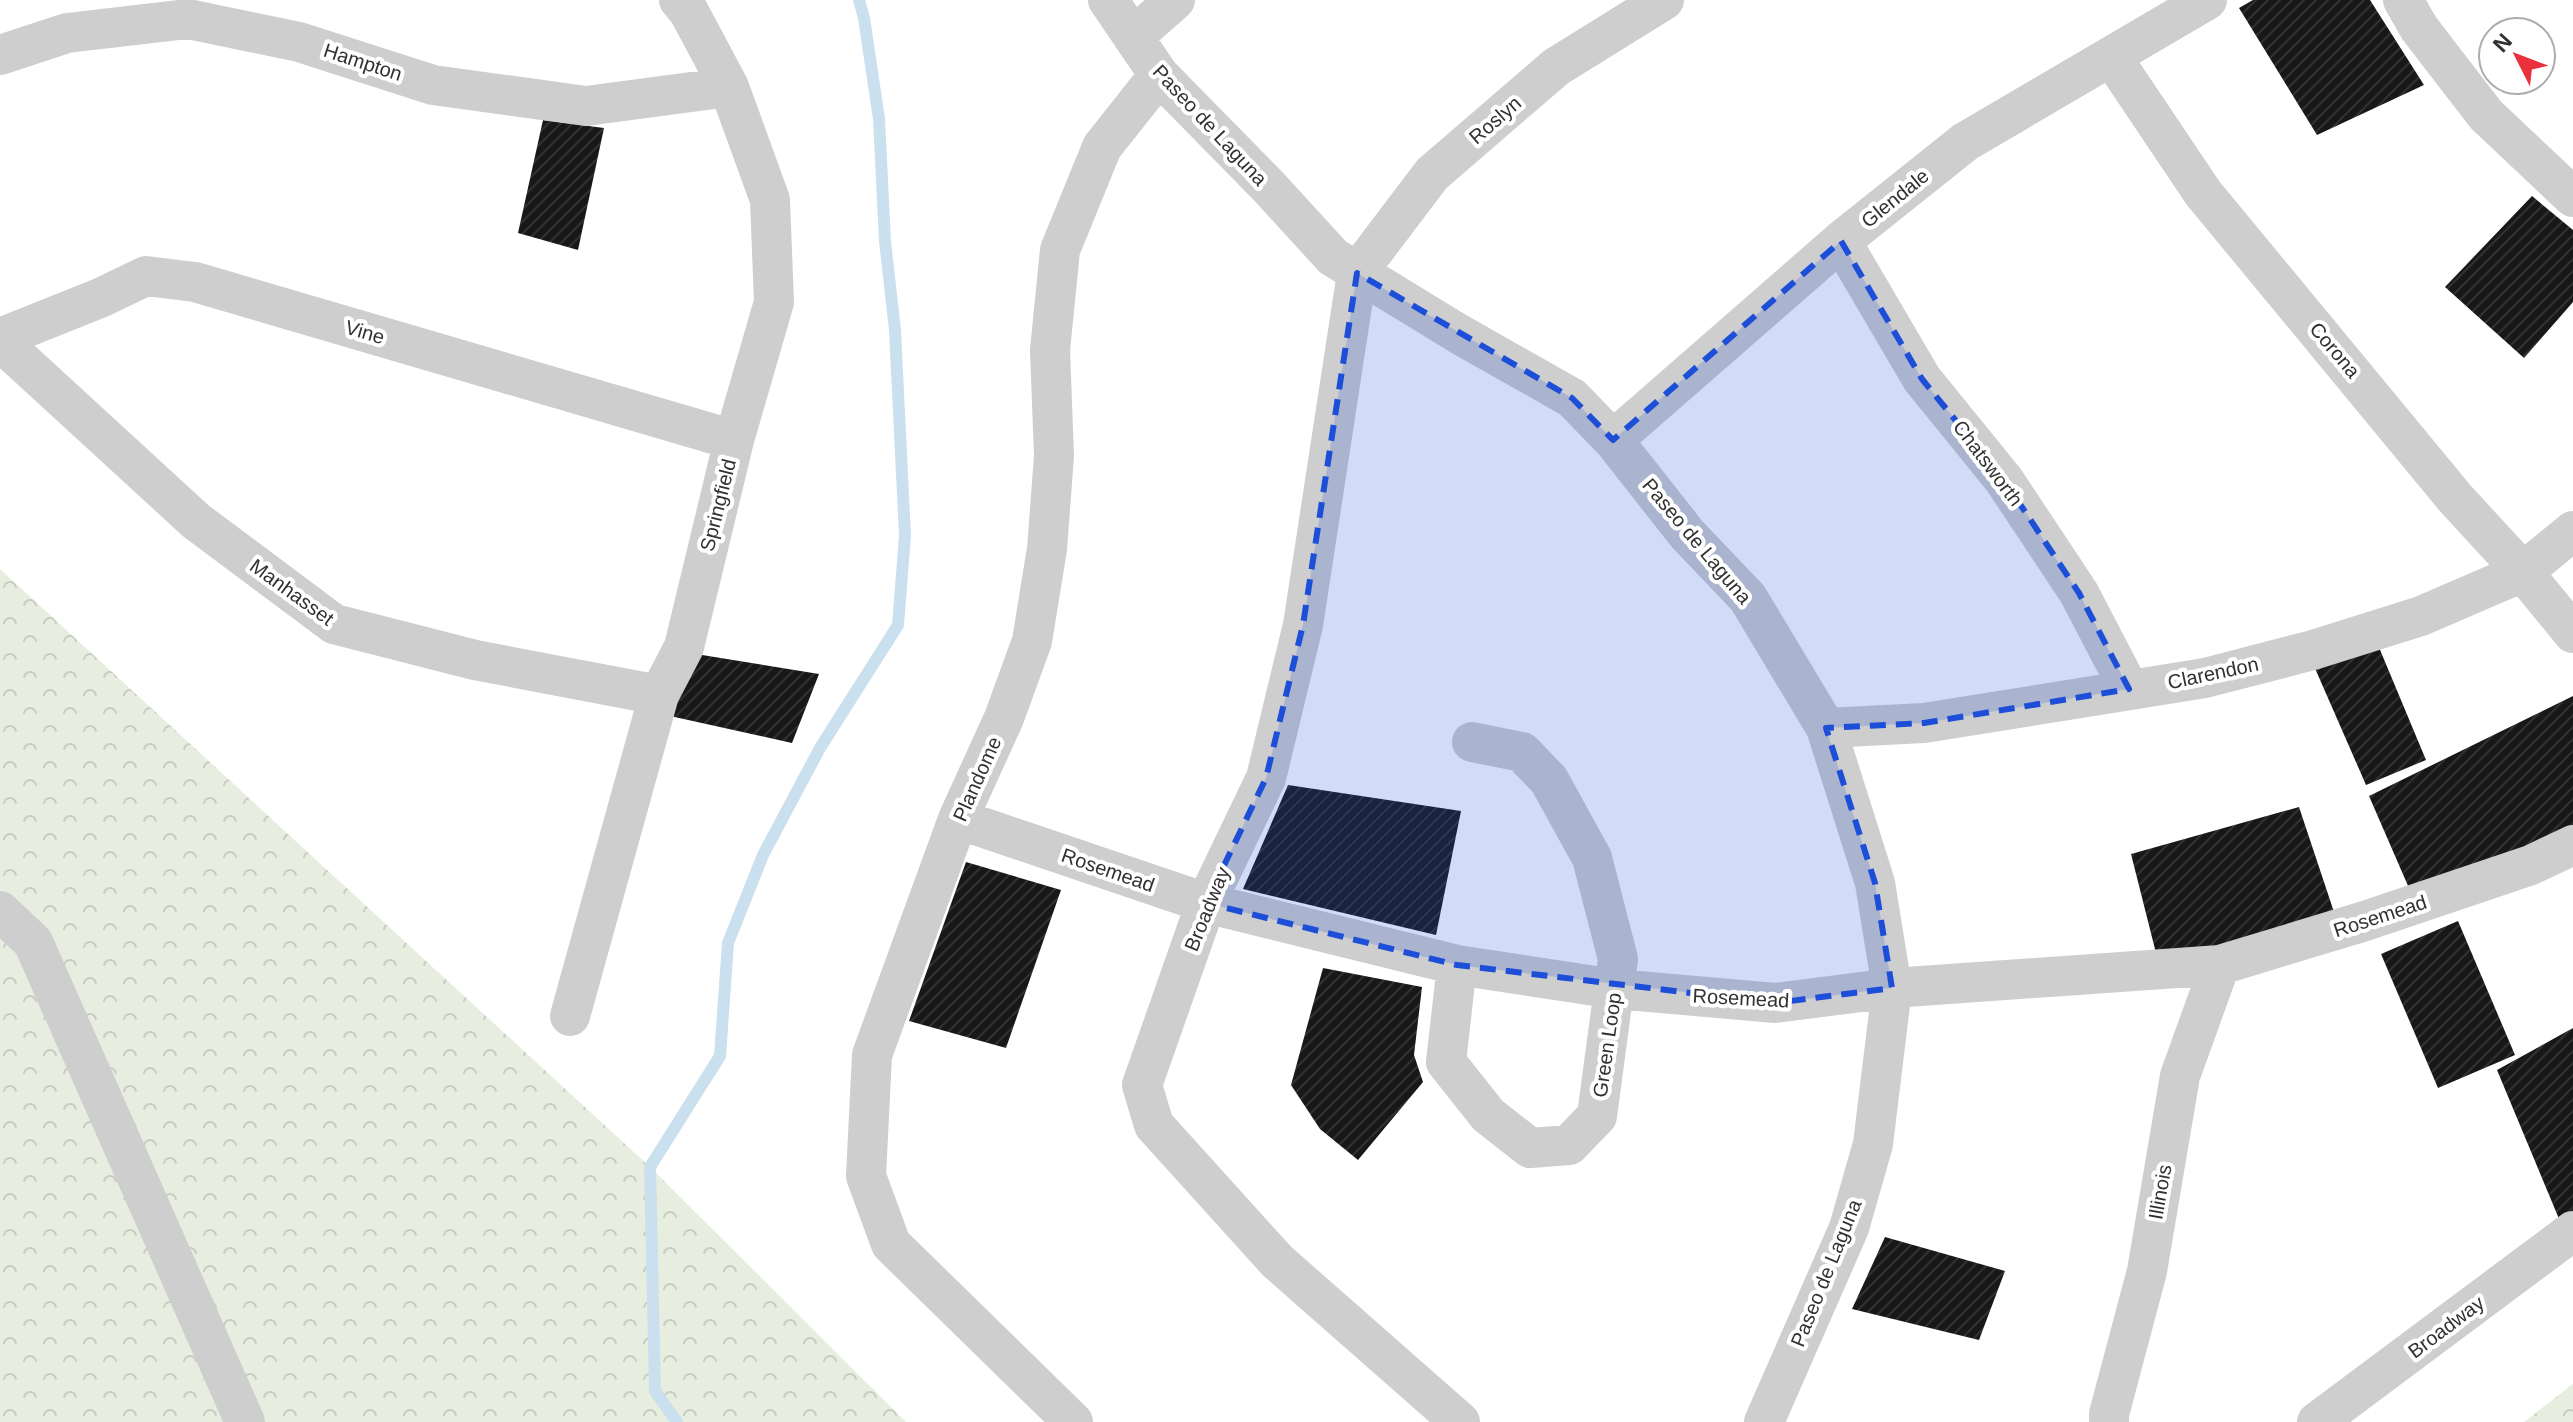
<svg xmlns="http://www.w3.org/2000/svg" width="2573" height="1422" font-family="Arial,sans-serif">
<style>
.forest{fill:url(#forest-crowns)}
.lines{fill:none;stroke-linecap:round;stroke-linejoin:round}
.stream{stroke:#cbe0ee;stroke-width:12}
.building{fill:url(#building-hatch)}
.minor{stroke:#cecece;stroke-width:40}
.marked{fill:#1d4ed8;fill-opacity:0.2;stroke:#1d4ed8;stroke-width:6;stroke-dasharray:16 10;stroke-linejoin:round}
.labels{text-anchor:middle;stroke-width:8;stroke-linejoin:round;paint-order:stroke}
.street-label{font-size:20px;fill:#313131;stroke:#fff}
</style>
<defs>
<pattern id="forest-crowns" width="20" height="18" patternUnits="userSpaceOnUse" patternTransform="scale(2)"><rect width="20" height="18" fill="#e7eedf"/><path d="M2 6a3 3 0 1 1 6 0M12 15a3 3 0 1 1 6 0" fill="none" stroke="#c7cdc0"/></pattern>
<pattern id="building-hatch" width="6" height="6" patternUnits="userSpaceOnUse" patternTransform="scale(2)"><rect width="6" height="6" fill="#181818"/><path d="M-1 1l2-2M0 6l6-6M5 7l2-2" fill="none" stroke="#313131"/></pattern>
</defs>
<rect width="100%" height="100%" fill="#fff"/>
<!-- forest -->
<path class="forest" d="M0,569L650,1167L906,1422H0Z
M2573,1384V1422H2524Z"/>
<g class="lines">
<!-- stream -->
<path class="stream" d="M677,1422L655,1391L650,1167L720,1056L728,943L763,855L820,748L898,625L905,536L895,330L885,241L879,119L864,18L859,0"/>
</g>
<!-- building -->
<path class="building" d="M2253,0H2370L2424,85L2317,135L2239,8Z
M543,120L604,128L578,250L518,233Z
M2532,196L2573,230V302L2524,358L2445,287Z
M2378,645L2426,760L2366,785L2314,666Z
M696,654L819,674L792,743L670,716Z
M2573,696V827L2412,895L2369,796Z
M1288,785L1461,811L1436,935L1243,889Z
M2299,807L2338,924L2158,961L2131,854Z
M966,862L1061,890L1006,1048L909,1021Z
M2458,921L2515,1055L2438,1088L2381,954Z
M1323,968L1422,987L1414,1055L1423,1082L1358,1160L1320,1129L1291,1085Z
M2573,1028V1217L2562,1226L2497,1070Z
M1885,1237L2005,1271L1979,1340L1852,1309Z"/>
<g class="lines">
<!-- minor -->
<path class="minor" d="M1108,0L1159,75L1268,186L1333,257L1459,334L1572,398L1613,440L1687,534L1748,598L1826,728L1875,883L1892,988L1873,1144L1849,1228L1764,1422
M2403,0L2419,28L2486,115L2573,197
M1133,37L1175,0
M0,55L67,33L188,19L299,42L433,85L586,106L729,87
M2111,56L2203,193L2455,498L2523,572L2573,633
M1841,241L1922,379L2004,480L2079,593L2129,689
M0,338L100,298L146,276L195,282L734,440
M0,341L196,521L334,624L475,660L659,695
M1613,440L1841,241L1965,142L2207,0
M1826,728L1924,723L2205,678L2313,650L2421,616L2523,572L2573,531
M958,819L1206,903L1457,965L1615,989L1775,1003L1892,988L2220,965L2365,921L2531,865L2573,845
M0,911L33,942L245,1422
M1457,965L1446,1062L1488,1115L1530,1148L1569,1145L1597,1116L1618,959L1592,858L1549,780L1522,752L1472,742
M570,1016L659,695L684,647L734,440L774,302L770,200L729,87L689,12L679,0
M1073,1422L891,1244L866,1176L872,1055L958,819L1004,718L1032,641L1047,549L1054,456L1050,350L1060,250L1102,147L1159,75
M1460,1422L1277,1261L1154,1125L1142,1085L1206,903L1266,778L1303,625L1357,273L1432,174L1556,67L1664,0
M2109,1422V1414L2147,1271L2180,1076L2220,965
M2317,1422L2573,1231"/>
</g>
<!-- marked area -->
<path class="marked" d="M1841,241L1922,379L2004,480L2079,593L2129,689L1924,723L1826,728L1875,883L1892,988L1775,1003L1457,965L1206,903L1266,778L1303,625L1357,273L1572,398L1613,440Z"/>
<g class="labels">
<!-- street labels -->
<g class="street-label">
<text transform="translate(363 62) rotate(18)" y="7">Hampton</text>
<text transform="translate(1495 120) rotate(-41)" y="7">Roslyn</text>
<text transform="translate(1210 125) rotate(47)" y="7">Paseo de Laguna</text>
<text transform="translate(1895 198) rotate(-39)" y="7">Glendale</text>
<text transform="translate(365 332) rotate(16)" y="7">Vine</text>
<text transform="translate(2335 350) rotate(50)" y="7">Corona</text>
<text transform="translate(1988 463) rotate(53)" y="7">Chatsworth</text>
<text transform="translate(718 505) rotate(-76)" y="7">Springfield</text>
<text transform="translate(1697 541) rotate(50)" y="7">Paseo de Laguna</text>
<text transform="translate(292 592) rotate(36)" y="7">Manhasset</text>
<text transform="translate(2213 673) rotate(-12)" y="7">Clarendon</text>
<text transform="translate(977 779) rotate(-66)" y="7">Plandome</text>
<text transform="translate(1108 870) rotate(19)" y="7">Rosemead</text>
<text transform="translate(1207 909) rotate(-68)" y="7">Broadway</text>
<text transform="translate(2380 916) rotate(-18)" y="7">Rosemead</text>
<text transform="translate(1741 998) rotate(3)" y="7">Rosemead</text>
<text transform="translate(1607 1045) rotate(-82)" y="7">Green Loop</text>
<text transform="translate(2160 1192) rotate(-80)" y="7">Illinois</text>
<text transform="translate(1826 1273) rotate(-68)" y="7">Paseo de Laguna</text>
<text transform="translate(2446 1327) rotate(-37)" y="7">Broadway</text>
</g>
</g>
<!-- north arrow -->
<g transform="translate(2517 56) rotate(312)"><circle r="38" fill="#ffffff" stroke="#adadad" stroke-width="2"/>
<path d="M0-6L14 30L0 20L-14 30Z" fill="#eb303d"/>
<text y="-12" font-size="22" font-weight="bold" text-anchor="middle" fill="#313131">N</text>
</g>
</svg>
